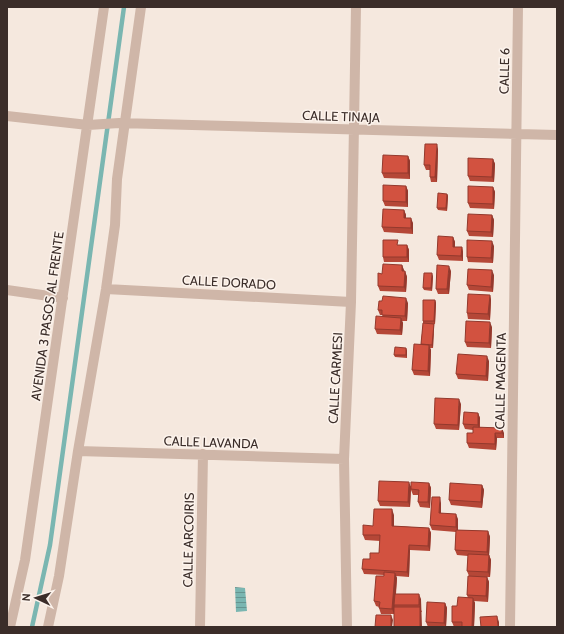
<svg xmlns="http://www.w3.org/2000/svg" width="564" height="634" font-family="Cabin,sans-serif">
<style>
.water{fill:url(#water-rules)}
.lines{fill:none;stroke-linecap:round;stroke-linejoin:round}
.stream{stroke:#7ab6b1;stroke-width:4.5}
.minor{stroke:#cfb6a8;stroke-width:10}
.wall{fill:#b54737}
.shaded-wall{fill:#93392d}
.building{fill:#d25240;stroke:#93392d}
.labels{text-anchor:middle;stroke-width:3;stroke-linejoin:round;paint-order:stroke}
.street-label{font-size:13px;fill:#3b2d29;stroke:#fcf3ec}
</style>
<defs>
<pattern id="water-rules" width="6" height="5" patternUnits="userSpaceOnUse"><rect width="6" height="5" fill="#7ab6b1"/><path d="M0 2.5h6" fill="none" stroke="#659490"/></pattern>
</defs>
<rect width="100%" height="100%" fill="#f5e8de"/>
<!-- water -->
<path class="water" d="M235,587L245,588L247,611L236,612Z"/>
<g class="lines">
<!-- stream -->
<path class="stream" d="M32,627L50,545L124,7"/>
<!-- minor -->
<path class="minor" d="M7,116L88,125L119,123L557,135
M106,289L351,302
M7,290L63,298
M78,451L344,459
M10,627L25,560L104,7
M48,627L59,576L78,451L106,289L115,225L117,179L141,7
M200,627L203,454
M347,627L344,459L351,302L356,7
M510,627L518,7"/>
</g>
<!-- wall -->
<path class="wall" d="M438,149L437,182H431L430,177V170H426L424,165Z
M408,156L410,161V179L384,178L382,173Z
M493,159L495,164L494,182L470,181L468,176Z
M406,186L408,191V207L385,206L383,201Z
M493,187L495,192L494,209L470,208L468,203Z
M447,194L448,196L447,211L438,210L437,208Z
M404,210L406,215V218L413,223V234L384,232L382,227Z
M492,215L494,220L493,237L469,236L467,231Z
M453,237L455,242V247H462L463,252V261L439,260L437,255Z
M399,245H407L409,250V262H384L383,257Z
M494,246L493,263L468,262L467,257Z
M402,265L404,271H405L407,277L406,292L380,291L378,286L382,274Z
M451,271L449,294H438L436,289Z
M494,275L493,292L469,290L467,285Z
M433,276L432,291L424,290L423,288Z
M490,295L491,300L490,320L468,319L467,313Z
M435,300L436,303L435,324H434V326L433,348H430L431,350L430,376L414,375L412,370L421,344L423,323V321Z
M408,303L407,321H402L403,323L402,335L377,334L375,329L383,316L382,315H380L378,310Z
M492,327L491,348L467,347L465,342Z
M406,348L407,351V358L395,357L394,355Z
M489,361L488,381L458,379L456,374Z
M461,404L459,430L436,429L434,424Z
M478,413L480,418V427L504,433V438H497L496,450L469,448L467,443L473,433V430L465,429L463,424Z
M429,483L431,488L430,508L420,507L418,502V495H413L411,490L410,507L380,506L378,501L411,486Z
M482,485L484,490L482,508L451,505L449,500Z
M441,503V513L458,519V530L488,531L490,537L489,555L491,560L490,577H487L489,582L488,602L474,601L475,603L474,627H454L452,622L457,606L468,598L467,595L469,576L467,571L468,556L457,555L455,550L456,532L432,530L430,525Z
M394,515V526L429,528L431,533L430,551L410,550L409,577L396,576L397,578L396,594L421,599V610L422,612L394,614H381L379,608V607L376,606L374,601L384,575L364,574L362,569L370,559L379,553L380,541L365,540L363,535L373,526Z
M445,603L447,608L446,627H428L426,622Z"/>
<!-- shaded-wall -->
<path class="shaded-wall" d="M437,144L438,149L437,182L435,177Z
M408,156L410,161V179L408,173Z
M493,159L495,164L494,182L492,177Z
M406,186L408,191V207L406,202Z
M493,187L495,192L494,209L493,204Z
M447,194L448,196L447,211L446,208Z
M404,210L406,215V223L404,218Z
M492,215L494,220L493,237L491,232Z
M411,218L413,223V234L411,228Z
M453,237L455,242V252L453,247Z
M492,241L494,246L493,263L491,258Z
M407,245L409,250V262L407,257Z
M462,247L463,252V261L461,256Z
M402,265L404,270V277L402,271Z
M449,266L451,271L449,294L447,289Z
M492,270L494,275L493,292L491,287Z
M405,271L407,277L406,292L404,287Z
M432,273L433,276L432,291L431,288Z
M490,295L491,300L490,320L488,314Z
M406,298L408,303L407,321L405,316Z
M435,300L436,303L435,324L434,321Z
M401,318L403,323L402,335L400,330Z
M490,322L492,327L491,348L489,343Z
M434,324V326L433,348L432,345Z
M429,345L431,350L430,376L428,371Z
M406,348L407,351V358L406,355Z
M487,356L489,361L488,381L486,376Z
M459,399L461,404L459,430L458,425Z
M478,413L480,418L479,430L478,425Z
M502,428L504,433V438L502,433Z
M495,433L497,438L496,450L495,444Z
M409,482L411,487L410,507L408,502Z
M429,483L431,488L430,508L428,502Z
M482,485L484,490L482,508L481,502Z
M440,497L441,503V518L439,513Z
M392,509L394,515V531L392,526Z
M456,514L458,519V532L456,527Z
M429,528L431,533L430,551L428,546Z
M488,531L490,537L489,557L487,552Z
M409,545L410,550L409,577L407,572Z
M489,555L491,560L490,577L488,572Z
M395,573L397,578L394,614L392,609Z
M487,577L489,582L488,602L486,596Z
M419,594L421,599L422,627H420Z
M473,598L475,603L474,627H472Z
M445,603L447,608L446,627L444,623Z
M391,615L393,620L392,627H391Z
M497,616L499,622V627H498Z"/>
<!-- building -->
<path class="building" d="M425,144H437L435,177H430V165H424Z
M383,155L408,156V173H382Z
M468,158L493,159L492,177L468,176Z
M383,185L406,186V202L383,201Z
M468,186L493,187V204L468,203Z
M438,193L447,194L446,208H437Z
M383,209L404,210V218H411V228L382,227Z
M468,214L492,215L491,232L467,231Z
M438,236L453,237V247H462L461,256L437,255Z
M383,240H398L397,245H407V257H383Z
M467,240L492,241L491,258L467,257Z
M383,264L402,265V271H405L404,287L378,286V273L382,274Z
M437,265L449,266L447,289H436Z
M468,269L492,270L491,287L467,285Z
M424,273H432L431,288H423Z
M468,294L490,295L488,314L467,313Z
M383,296L406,298L405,316L382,315V310H378L379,301H382Z
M423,300H435L434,321H423Z
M376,316L401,318L400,330L375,329Z
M466,321L490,322L489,343L465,342Z
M423,323L434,324L432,345L421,344Z
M414,344L429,345L428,371L412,370Z
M395,347L406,348V355H394Z
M458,354L487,356L486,376L456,374Z
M435,398L459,399L458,425L434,424Z
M464,412L478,413V425L463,424Z
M473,427L502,428V433H495V444L467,443V433H473Z
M379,481L409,482L408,502L378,501Z
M411,482L429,483L428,502H418L419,490L411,489Z
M450,483L482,485L481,502L449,500Z
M432,497H440L439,513L456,514V527L430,525Z
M374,509H392V526L429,528L428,546L409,545L407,572L362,569L363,559H370V553H379L380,535H363V525L373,526Z
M456,530L488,531L487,552L455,550Z
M468,554L489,555L488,572L467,571Z
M384,572L395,573L392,609L379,608L380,602L374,601L376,576H384Z
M468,576L487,577L486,596L467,595Z
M395,594H419V605H394Z
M458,597L473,598L472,627H462V622H452V606H457Z
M427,602L445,603L444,623L426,622Z
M394,607H420V627H394Z
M376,615H391V627H375Z
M497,616L498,627H481L480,617Z"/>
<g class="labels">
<!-- street labels -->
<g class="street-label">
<text transform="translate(504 71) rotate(-89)" y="5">CALLE 6</text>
<text transform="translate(341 116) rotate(2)" y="5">CALLE TINAJA</text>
<text transform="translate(229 282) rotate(3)" y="5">CALLE DORADO</text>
<text transform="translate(47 316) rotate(-82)" y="5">AVENIDA 3 PASOS AL FRENTE</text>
<text transform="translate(335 378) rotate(-87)" y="5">CALLE CARMESI</text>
<text transform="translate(500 381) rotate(-89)" y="5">CALLE MAGENTA</text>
<text transform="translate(211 442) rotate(2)" y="5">CALLE LAVANDA</text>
<text transform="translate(188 540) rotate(-89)" y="5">CALLE ARCOIRIS</text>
</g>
</g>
<!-- border -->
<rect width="564" height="634" fill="none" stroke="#3b2d29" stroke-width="16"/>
<!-- north arrow -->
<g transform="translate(36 598) rotate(274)" stroke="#fcf3ec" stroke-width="3" paint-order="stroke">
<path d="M0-3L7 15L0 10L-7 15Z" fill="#3b2d29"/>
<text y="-6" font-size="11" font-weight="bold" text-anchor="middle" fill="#3b2d29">N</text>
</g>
</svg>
